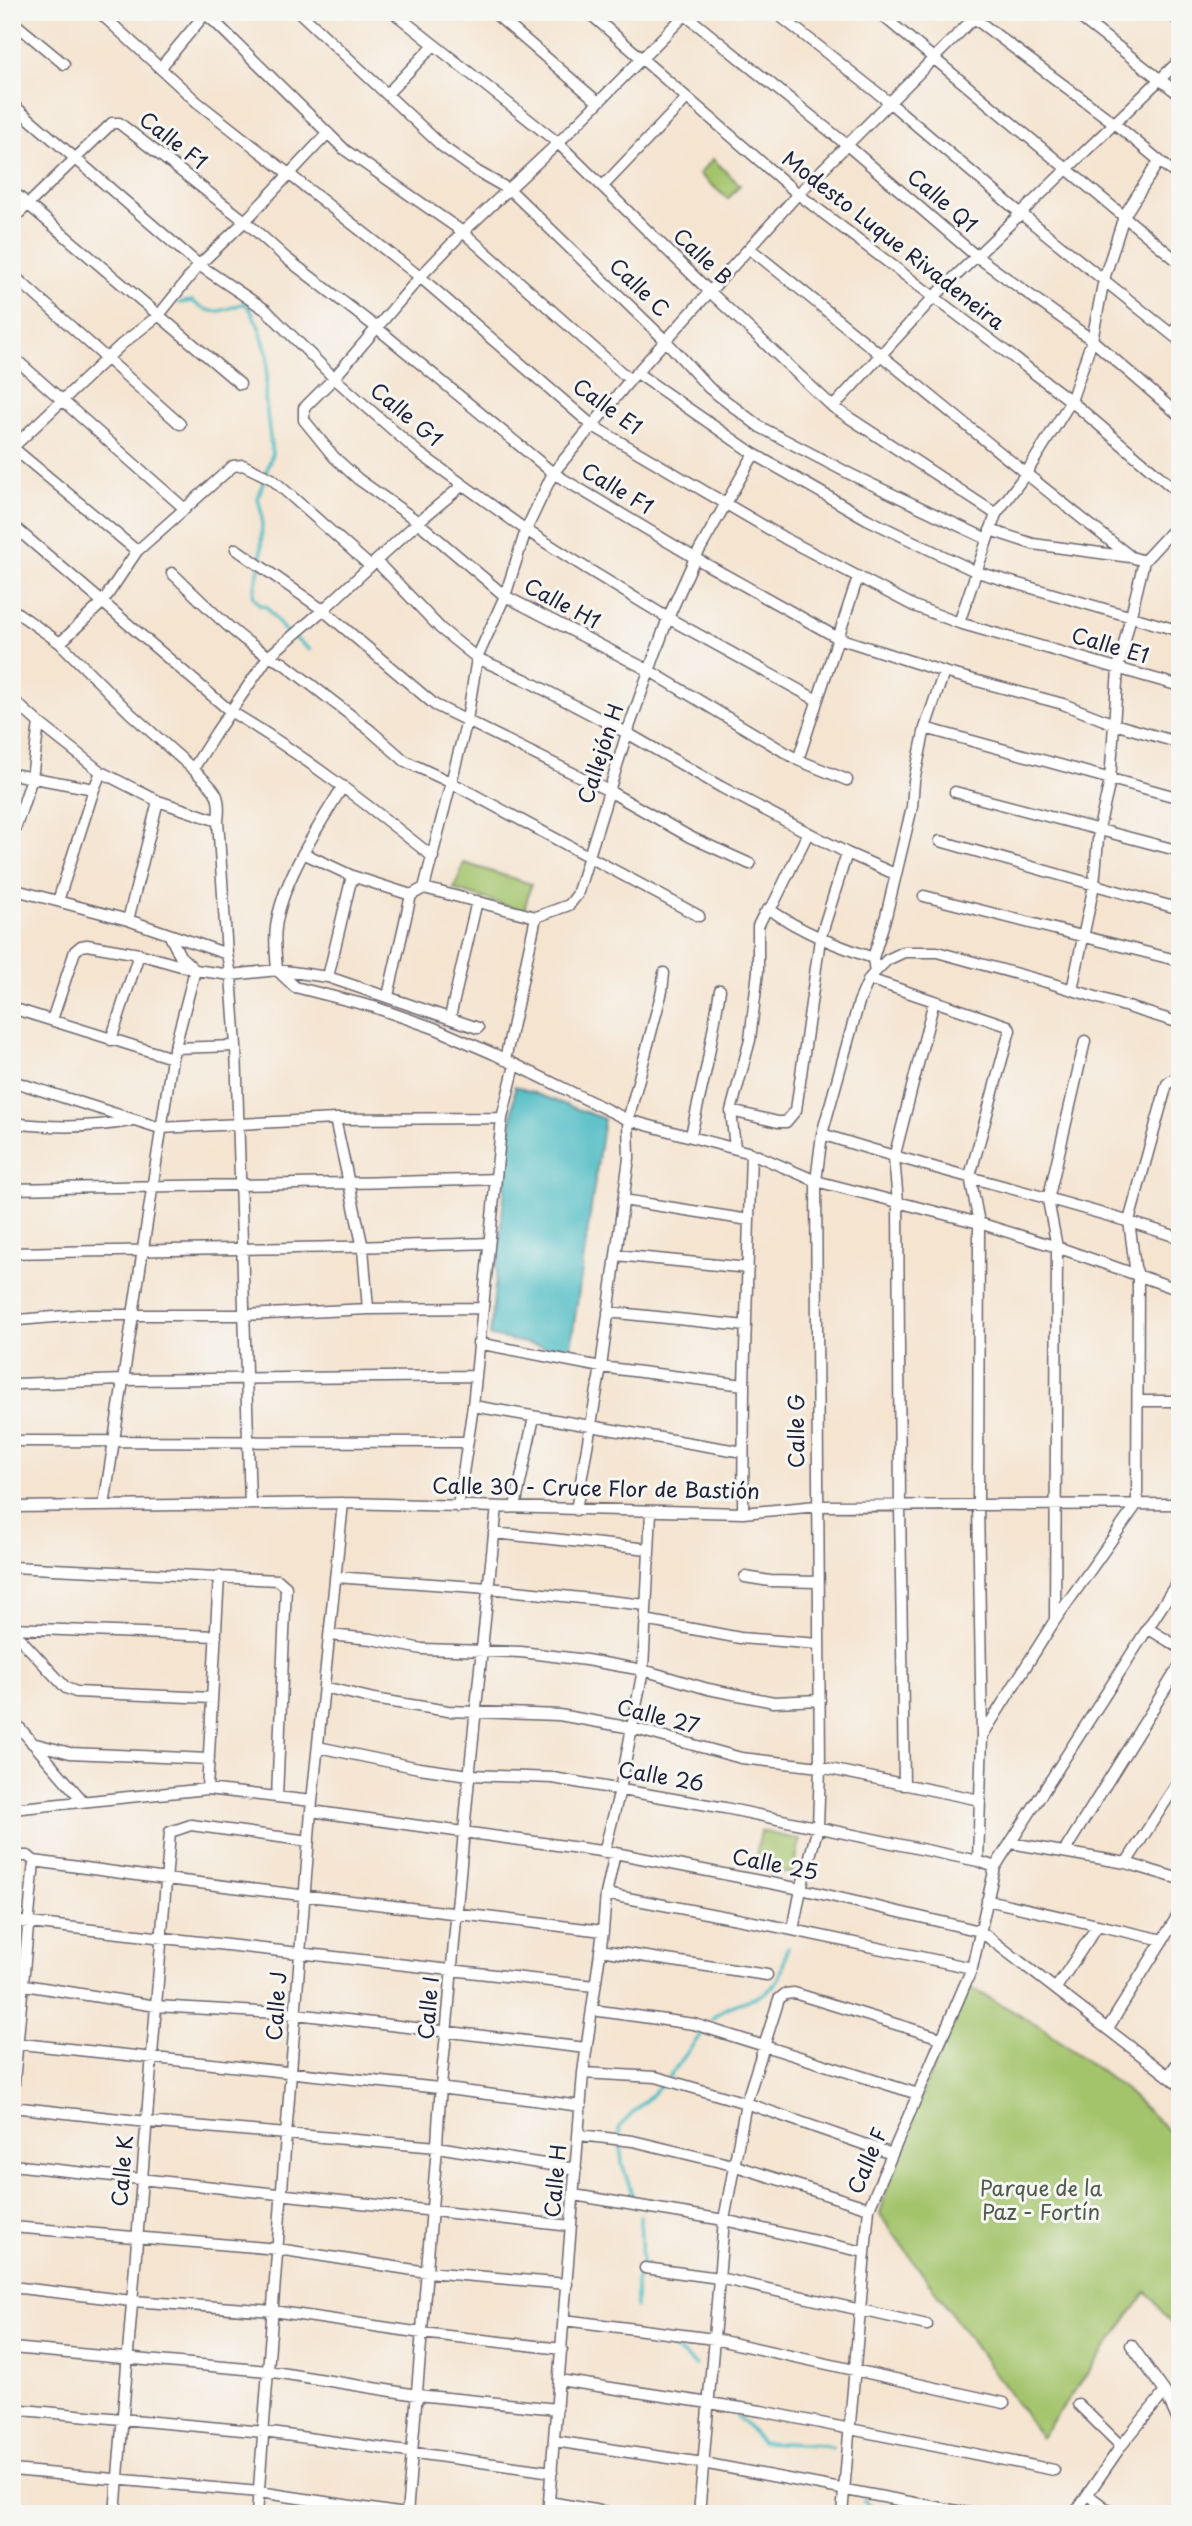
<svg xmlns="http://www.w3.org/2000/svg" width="1192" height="2526" font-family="'Playpen Sans',sans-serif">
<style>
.green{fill:#a4c46c;stroke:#637354;stroke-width:2}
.water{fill:#4cbbc3;stroke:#376e7f;stroke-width:2}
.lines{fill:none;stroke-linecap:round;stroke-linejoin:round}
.stream{stroke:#4cbbc3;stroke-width:3.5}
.street-casing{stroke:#6c666f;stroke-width:13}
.street{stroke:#fff;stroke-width:10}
.labels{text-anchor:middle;stroke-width:6;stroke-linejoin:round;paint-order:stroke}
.street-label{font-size:21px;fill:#22223b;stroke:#f6f6f2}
.park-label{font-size:21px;fill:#505b4c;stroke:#f6f6f2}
</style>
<rect width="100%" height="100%" fill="#f6f6f2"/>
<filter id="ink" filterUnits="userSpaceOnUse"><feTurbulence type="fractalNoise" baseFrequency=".0143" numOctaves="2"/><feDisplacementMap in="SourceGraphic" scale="14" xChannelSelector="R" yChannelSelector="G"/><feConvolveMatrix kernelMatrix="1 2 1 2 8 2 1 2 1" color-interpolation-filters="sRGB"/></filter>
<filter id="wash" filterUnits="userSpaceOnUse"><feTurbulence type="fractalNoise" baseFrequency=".00686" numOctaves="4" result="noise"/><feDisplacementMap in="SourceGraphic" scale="28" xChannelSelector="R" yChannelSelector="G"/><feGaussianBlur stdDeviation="1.57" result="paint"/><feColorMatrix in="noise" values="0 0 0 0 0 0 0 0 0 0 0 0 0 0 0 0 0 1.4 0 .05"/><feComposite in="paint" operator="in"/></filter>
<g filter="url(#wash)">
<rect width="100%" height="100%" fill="#f5e4d0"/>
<!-- green -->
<path class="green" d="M713,159L740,185L728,199L699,174Z
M464,863L531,884L524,911L454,889Z
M761,1831L800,1840L793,1874L754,1865Z
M971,1988L1040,2026L1124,2089L1180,2141V2320L1174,2328L1147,2291L1041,2437L880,2215C899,2136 936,2061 971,1988Z"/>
<!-- water -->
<path class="water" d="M515,1086L604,1119L570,1352L490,1336Z"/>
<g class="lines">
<!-- stream -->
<path class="stream" d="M1179,12L1180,13
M179,303L192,301C212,317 221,312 244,303L250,309L259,327L268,356L265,398L272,454L258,498L262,515L261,559L253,596L260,605L267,607L283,629L310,650
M712,2019C730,1998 762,2005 778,1980C783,1972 784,1958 787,1948
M669,2077L701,2034
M633,2197L622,2164L619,2127L663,2083
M636,2308V2286L642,2262L640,2216
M665,2342L696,2365
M737,2416L762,2442L823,2445L832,2448
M864,2500L878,2514"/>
</g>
</g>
<g filter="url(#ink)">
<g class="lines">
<!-- street casing -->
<g class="street-casing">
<path id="street" d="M99,12L197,102L420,277L593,426L786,539L914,606L959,623L1180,686
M203,12L216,23L345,150L463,232L630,380
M299,12L443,147L478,172L510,190L666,341L709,388L760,427L850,474L987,539
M393,12L558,143L709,291L833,407L996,514
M493,12L598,102
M588,12L798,194L1071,401L1180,494
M688,12L558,143L463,232L420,277L334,378L304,408V420L334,457L358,479L413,518L505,596L650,671L798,760L847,780
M775,12L889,102L1020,213L1180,341
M878,12L1180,263
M966,12L1114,123L1180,178
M1073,12L1180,95
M1170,12L1180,23
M683,13L847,145L976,256L1092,340L1180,416
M12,21L64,64
M216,23L226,12
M161,67L205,14
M387,94L433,46
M12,104L199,265L266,310L334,378L419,453L526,530L586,568L668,618L817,700
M603,186L687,98
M12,191L240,384
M12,220L112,123H119L245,221L286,258L377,328L553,473L695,558L838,638L944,672L1063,704L1114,724L1180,743
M749,248C877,350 1002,457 1131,557L1144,561
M12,274L180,424
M1172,334L1180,322
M12,356L185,509
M637,373L754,454L867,519L939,554L977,572L1180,631
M833,407L933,298L1180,60
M12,447L137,551
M12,448L122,344L159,315L199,265L245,221L328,133
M12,525L230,711C302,754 368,805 433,857
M990,530L1033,544L1130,557
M236,549L323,610L435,705L609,791L690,837L750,864
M376,561L441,629L477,658L524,679L627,733L721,787L847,853L895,874
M172,573C202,601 245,648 283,663L371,731L405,761L452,783L699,916
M12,609L60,643L130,713L193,769
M959,623L996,514L1025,475L1071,401L1092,340L1104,279L1124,216L1159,161
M60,643L102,603L137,551L233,466L243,465L272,479L370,566
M12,699L39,723L101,772
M925,728L1180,798
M798,760L858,577
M12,774L94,789L101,772L158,801L218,821
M343,786C319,826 282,880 276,927C274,941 276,956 277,970L295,987L374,1007L434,1028L494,1054L628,1120L751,1153L816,1181L979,1223L1057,1247L1180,1290
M955,792L1180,851
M12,838L32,778L39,723
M940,841L1180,909
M303,853L352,876L411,895
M424,888L467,720L477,658L505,596L526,530L553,473L630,380L798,194L980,12
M424,888L536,917
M12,889L128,920L227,954
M924,896L1180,961
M58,901L94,789
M769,909C802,932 835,945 873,958
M128,920L158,801
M170,936L180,956L195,970L231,975L277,970L328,977L478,1028
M875,972L873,958L886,916L912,807L914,781L925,728L944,672
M328,977L352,876
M869,979L1008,1026L1010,1030L970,1176L979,1223L978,1504L982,1736L978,1861
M1072,990L1094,885L1099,828L1110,781L1118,669L1144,561L1180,522
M388,996L411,895L424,888
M12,1008L172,1058
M450,1017L477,901
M52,1020L75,951L81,946L87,945L139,954L195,970L172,1058L104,1506
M111,1040L139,954
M174,1048L236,1046
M505,1060L536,917L569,905L577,895L627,733L668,618L695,558L754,454
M12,1081L160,1128L335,1119L502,1118
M731,1111L778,1122H786L796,1110L820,939L847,853
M335,1119L363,1248L368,1309
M12,1123C53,1128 90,1128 130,1121
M822,1134C940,1173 1062,1198 1180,1238
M691,1135L707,1065L720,990
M735,1148L731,1111L750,1040L758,971V926L764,914L774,903L808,833
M12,1189C173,1185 334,1185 495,1179
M623,1200L749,1220
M12,1253C171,1249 330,1249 489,1243
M616,1255L748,1268
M608,1312L746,1326
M18,1320L78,1315H244L368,1309L482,1308
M478,1343L601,1367L744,1385
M16,1384L123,1380L475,1376
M1138,1401H1180
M473,1406L743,1452
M12,1441L467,1442
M250,1504L236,1046L231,975L227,954L218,821C222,791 213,789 193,769L217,731L268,657L323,610L418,522L463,485
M12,1507L343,1503L743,1513L817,1506L1180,1504
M458,1507L473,1406L502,1118L515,1065
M515,1507L534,1417
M576,1510L601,1367L629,1158L628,1120L662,991L664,973
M743,1513L744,1385L751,1153
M494,1533L649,1549
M12,1567L278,1580L286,1587L277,1797
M335,1577L489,1588L646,1605
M745,1577L770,1581L818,1582
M1055,1619L1057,1247L1048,1200L1085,1041
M645,1620L740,1638L819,1644
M12,1628L216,1636
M1147,1628L1180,1648
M12,1630L66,1688L76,1692L212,1698
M329,1635L372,1639L422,1649L521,1652L586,1660L643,1670L708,1689L774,1702L820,1700
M324,1687L374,1699L448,1711L559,1715L632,1728L741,1758L820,1767L980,1800
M12,1719L83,1801
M982,1736L1055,1620L1137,1504L1138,1275L1135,1267L1129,1221L1167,1084L1172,1080H1180
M32,1743L70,1753L209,1759
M318,1747L419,1768L469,1775L553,1778L725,1808L978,1861L995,1867
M904,1785L900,1505L898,1202L894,1158L934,1001
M207,1789L219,1576
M12,1809L207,1789L312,1801
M311,1811L615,1853L801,1889L980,1931L1180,2085
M1011,1843L1126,1863L1180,1879
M604,1852L620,1790L643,1670L651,1512
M1064,1852L1180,1665
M12,1856H28L34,1861L166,1879L603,1931
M1126,1863L1180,1779
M606,1894L774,1926L972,1968
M987,1900L1163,1940
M12,1921L594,1986
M793,1930L801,1889L818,1827L820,1767L816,1181L822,1134L859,1002L869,979L875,972L887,960L904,952H937L1050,983L1180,1023
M600,1950L767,1975
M12,1983L156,2006L296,2014L586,2048
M1056,1988L1098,1925
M592,2010L694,2024L918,2094
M1108,2028L1180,1912
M12,2043L439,2088L581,2106
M583,2073L656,2077L746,2103L892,2154
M1169,2075L1180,2059
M12,2104L34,1861
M12,2107L147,2122L437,2147L576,2169
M579,2135L633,2141L733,2165L869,2208
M12,2165L571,2226
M574,2195L724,2220L864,2252
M12,2227L278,2249L427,2272L567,2284
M645,2268L719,2278L927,2325
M12,2287L132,2301L273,2311L422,2333L562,2349
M564,2320L714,2339L1004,2403
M1131,2345L1165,2392L1180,2425
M12,2348L268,2371L417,2395L557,2409
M559,2380L761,2411L1054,2470
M1078,2404L1121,2446
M12,2409L264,2432L552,2472
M554,2441L703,2463L973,2514
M12,2470L259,2492L404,2514
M1088,2495L1113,2514
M549,2502L617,2514
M115,2514L170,1832L191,1825L309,1841
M257,2514L311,1811L343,1503
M407,2514L437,2147C439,2090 447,2034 451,1978C464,1821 480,1664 497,1507
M548,2514L583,2073L603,1931L606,1894L615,1853
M699,2514L724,2220L746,2103L779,1999L785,1994L794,1993L941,2038
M842,2514L869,2208L972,1968L995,1867L1180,1578
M1074,2514L1121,2446L1165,2392
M1179,2514L1180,2511"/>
</g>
<!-- street -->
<use href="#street" class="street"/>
</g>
</g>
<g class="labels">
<!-- street labels -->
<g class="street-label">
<text transform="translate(173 141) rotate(38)" y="7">Calle F1</text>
<text transform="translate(942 201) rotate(41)" y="7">Calle Q1</text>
<text transform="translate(893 241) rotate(38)" y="7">Modesto Luque Rivadeneira</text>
<text transform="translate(702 257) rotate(44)" y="7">Calle B</text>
<text transform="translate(639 288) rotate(44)" y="7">Calle C</text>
<text transform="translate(607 407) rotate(36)" y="7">Calle E1</text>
<text transform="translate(406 415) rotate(40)" y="7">Calle G1</text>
<text transform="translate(617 489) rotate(31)" y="7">Calle F1</text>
<text transform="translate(562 604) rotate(28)" y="7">Calle H1</text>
<text transform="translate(1110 646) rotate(16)" y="7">Calle E1</text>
<text transform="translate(601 754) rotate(-72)" y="7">Callejón H</text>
<text transform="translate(797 1431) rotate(-90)" y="7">Calle G</text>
<text transform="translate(596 1489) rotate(1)" y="7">Calle 30 - Cruce Flor de Bastión</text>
<text transform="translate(658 1717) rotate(14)" y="7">Calle 27</text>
<text transform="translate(661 1777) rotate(10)" y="7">Calle 26</text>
<text transform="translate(775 1865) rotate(11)" y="7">Calle 25</text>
<text transform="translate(277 2006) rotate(-86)" y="7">Calle J</text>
<text transform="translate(429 2008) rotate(-85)" y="7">Calle I</text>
<text transform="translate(868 2161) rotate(-67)" y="7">Calle F</text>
<text transform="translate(123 2171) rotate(-85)" y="7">Calle K</text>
<text transform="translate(556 2181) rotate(-85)" y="7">Calle H</text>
</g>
<!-- park labels -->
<g class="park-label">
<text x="1041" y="2196">Parque de la<tspan x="1041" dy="24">Paz - Fortín</tspan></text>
</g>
</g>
<!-- margin -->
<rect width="1192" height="2526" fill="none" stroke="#f6f6f2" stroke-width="42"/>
</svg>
